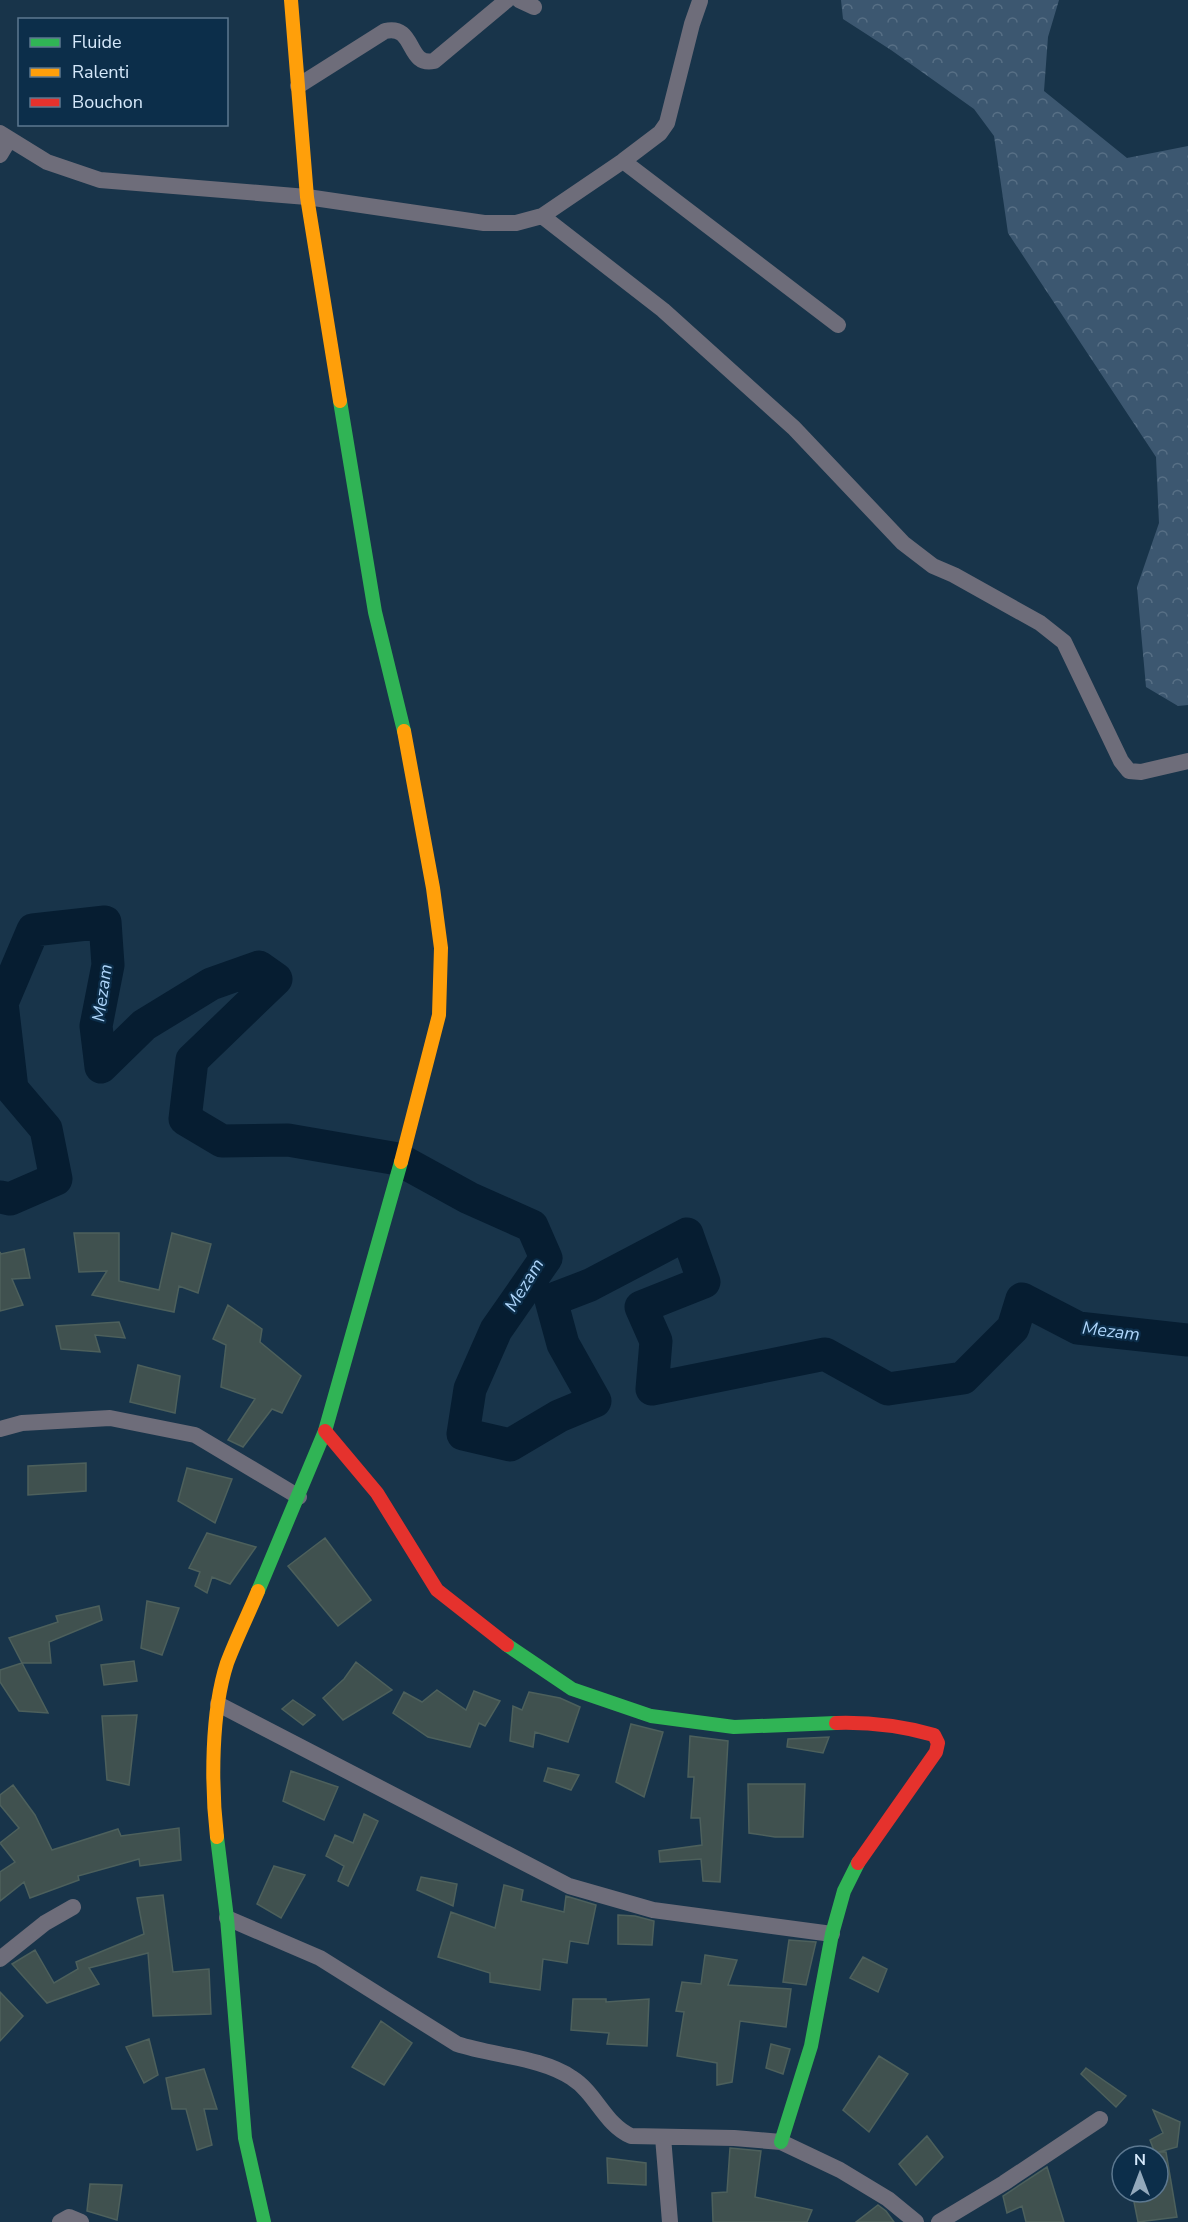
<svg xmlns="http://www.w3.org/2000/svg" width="1188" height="2222" font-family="'Nunito Sans',sans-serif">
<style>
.forest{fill:url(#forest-crowns)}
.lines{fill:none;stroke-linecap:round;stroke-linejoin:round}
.river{stroke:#061d31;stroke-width:33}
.building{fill:#40514f;stroke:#4d605c;stroke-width:1.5}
.street{stroke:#6e6d7a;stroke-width:16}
.fast{stroke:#30b455;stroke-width:14}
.slow{stroke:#ff9f0a;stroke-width:14}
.jam{stroke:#e5322d;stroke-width:14}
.labels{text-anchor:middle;stroke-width:4.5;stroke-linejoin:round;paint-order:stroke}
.water-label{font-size:18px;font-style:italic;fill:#aed5fa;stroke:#0c2e4a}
</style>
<defs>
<pattern id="forest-crowns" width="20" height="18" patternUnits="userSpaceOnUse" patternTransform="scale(1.5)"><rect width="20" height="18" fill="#3c5770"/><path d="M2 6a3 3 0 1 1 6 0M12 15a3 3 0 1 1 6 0" fill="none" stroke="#576f85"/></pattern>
</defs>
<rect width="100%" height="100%" fill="#18344a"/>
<!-- forest -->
<path class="forest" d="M841,0H1059L1048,37L1044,91L1127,158L1188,146V705L1178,706L1146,687L1137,587L1159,523L1156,457L1008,233L994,136L974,109L891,50L843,19Z"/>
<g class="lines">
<!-- river -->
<path class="river" d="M0,1197L10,1199L56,1179L46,1129L12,1089L2,1003L33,930L105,922L108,965L96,1026L101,1067L144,1025L211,984L259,967L276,979L192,1060L185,1119L222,1141L288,1140L398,1159L469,1198L532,1226L546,1258L496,1330L470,1389L463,1434L510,1445L559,1416L595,1401L563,1344L551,1300L590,1285L687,1234L704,1282L641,1307L656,1341L652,1389L825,1354L888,1389L963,1378L1013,1328L1022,1299L1078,1328L1188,1340"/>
</g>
<!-- building -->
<path class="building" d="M74,1233H119V1281L159,1290L172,1233L211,1244L198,1293L179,1286L174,1312L92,1295L107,1271L79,1272Z
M24,1249L30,1278L12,1279L23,1305L0,1311V1252L1,1254Z
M228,1305L262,1329L260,1342L301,1376L282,1413L272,1409L243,1447L228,1440L255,1399L221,1387L226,1345L213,1339Z
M119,1322L125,1338L95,1335L100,1352L61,1349L56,1326Z
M138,1365L180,1376L175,1413L130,1402Z
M86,1463V1491L28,1495V1466Z
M187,1468L232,1479L215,1523L178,1501Z
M207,1533L256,1547L230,1584L212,1577L207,1593L195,1586L200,1572L189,1568Z
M325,1538L371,1600L338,1626L288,1566Z
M147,1601L179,1608L162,1655L141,1648Z
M99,1606L102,1620L49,1642L51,1663H22L9,1638L58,1622L56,1616Z
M134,1661L137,1681L104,1685L101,1665Z
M356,1662L392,1690L343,1720L323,1698L344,1679Z
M22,1663L48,1713L19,1711L0,1682V1670Z
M437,1690L466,1710L474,1691L500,1701L485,1726L479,1723L470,1747L428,1737L393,1713L404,1692L422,1702Z
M529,1692L560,1698L580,1707L568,1742L535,1732L533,1747L510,1741L513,1706L522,1710Z
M293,1700L315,1715L303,1725L282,1709Z
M137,1715L129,1785L107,1780L102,1716Z
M631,1724L663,1732L644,1797L616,1782Z
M690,1736L728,1741L720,1882L703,1881L701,1859L660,1862L659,1851L702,1845L700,1818H691L694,1777H688Z
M829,1737L823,1753L787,1747L788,1739Z
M548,1768L579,1775L571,1790L544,1781Z
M291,1771L338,1787L324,1820L283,1801Z
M748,1784H805L803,1837H775L749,1833Z
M13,1785L35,1815L52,1850L118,1829L121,1836L179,1828L181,1860L140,1866L139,1859L78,1876L79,1880L30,1898L24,1882L0,1901V1872L15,1862L0,1843L19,1828L0,1805V1795Z
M364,1814L378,1821L348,1886L338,1881L344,1866L326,1856L335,1835L353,1843Z
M274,1866L305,1875L281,1918L257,1904Z
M421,1877L457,1884L453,1906L417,1890Z
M504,1885L523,1890L521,1901L564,1912L566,1896L596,1905L588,1944L570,1941L567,1963L543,1959L540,1990L490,1982V1973L438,1957L451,1912L495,1928Z
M163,1895L173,1972L209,1969L211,2014L153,2016L148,1953L89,1968L99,1984L47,2003L12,1964L35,1950L54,1983L78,1969L76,1962L144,1934L137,1898Z
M618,1915L635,1916L654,1921L652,1945L618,1944Z
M789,1940L816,1942L806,1985L783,1982Z
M705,1955L737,1960L728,1985L791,1989L786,2027L740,2021L732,2082L717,2085V2063L677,2056L684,2012L676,2011L682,1982L701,1984Z
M863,1957L887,1969L878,1992L850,1978Z
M0,1992L23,2016L0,2041Z
M573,1999H606V2002L649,1999L647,2046L607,2044L609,2033L571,2030Z
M381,2021L412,2043L384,2085L352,2067Z
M149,2039L158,2075L144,2083L126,2047Z
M771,2044L790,2049L783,2074L766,2068Z
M879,2056L908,2074L869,2132L843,2110Z
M1086,2068L1126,2096L1116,2107L1081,2074Z
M204,2069L217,2109H204L212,2145L197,2150L186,2109H172L166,2078Z
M1153,2110L1180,2122L1177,2147L1155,2153L1150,2140L1163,2133Z
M927,2136L943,2157L916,2185L899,2164Z
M730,2148L761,2151L755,2197L812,2210L807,2222H713L712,2193L727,2192Z
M1158,2152H1166L1177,2217L1138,2222L1132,2192H1158Z
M607,2158L646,2163V2185L608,2183Z
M1047,2167L1064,2222H1026L1022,2206L1007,2213L1003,2196Z
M90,2184L122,2185L117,2220L87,2211Z
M878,2205L886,2211L894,2222H856Z"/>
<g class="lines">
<!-- street -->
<path class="street" d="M519,0L534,7
M298,86L385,31C416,24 406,67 434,61L507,0
M0,133L47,162L100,180L307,197L484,223H516L542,216L623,161L660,133L667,123L692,24L700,1
M0,155L9,140
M623,161L838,325
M542,216L663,310L794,428L903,543L933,566L954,575L1040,623L1064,642L1121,761L1129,771L1141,772L1188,761
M0,1429L22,1423L110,1418L195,1435L299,1497
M218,1704L569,1886L653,1910L832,1934
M227,1918L320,1958L457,2044C493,2056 541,2057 572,2078C596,2093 605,2125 631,2136L734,2138L781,2142L840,2170L888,2199L916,2222
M0,1959L45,1923L73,1907
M663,2137L670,2222
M60,2222L69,2217L81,2222
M939,2222L1004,2183L1100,2119"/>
<!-- fast -->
<path class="fast" d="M340,401L375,612L404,731
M258,1591L325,1431L401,1162
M507,1645L572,1689L651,1716L734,1727L836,1723
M217,1837L227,1918L245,2138L264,2222
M781,2142L811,2046L832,1934L844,1891L858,1863"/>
<!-- slow -->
<path class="slow" d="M291,0L307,197L340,401
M401,1162L439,1015L441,948L433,888L404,731
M217,1837C211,1786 211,1712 227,1663C236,1639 248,1615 258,1591"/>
<!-- jam -->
<path class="jam" d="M325,1431L377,1493L437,1590L507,1645
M836,1723C870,1722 902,1726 934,1735L938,1743L936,1752L858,1863"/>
</g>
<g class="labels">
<!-- water labels -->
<g class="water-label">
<text transform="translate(102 993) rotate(-82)" y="6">Mezam</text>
<text transform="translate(524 1285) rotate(-59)" y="6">Mezam</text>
<text transform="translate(1111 1331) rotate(7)" y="6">Mezam</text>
</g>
</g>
<!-- legend -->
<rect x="18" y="18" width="210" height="108" fill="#0c2e4a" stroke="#5c7890" stroke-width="1.5"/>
<rect x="30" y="38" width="30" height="9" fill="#30b455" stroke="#5c7890" stroke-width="1.5"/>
<text x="72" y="48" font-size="18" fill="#d5e8fa">Fluide</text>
<rect x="30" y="68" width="30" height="9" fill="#ff9f0a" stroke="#5c7890" stroke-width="1.5"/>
<text x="72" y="78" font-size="18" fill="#d5e8fa">Ralenti</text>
<rect x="30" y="98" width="30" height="9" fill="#e5322d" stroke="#5c7890" stroke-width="1.5"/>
<text x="72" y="108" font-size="18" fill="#d5e8fa">Bouchon</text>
<!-- north arrow -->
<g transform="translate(1140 2174)"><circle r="28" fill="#0c2e4a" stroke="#5c7890" stroke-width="1.5"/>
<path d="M0-4.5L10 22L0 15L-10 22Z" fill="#93a9bc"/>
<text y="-9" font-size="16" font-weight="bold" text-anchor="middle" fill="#d5e8fa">N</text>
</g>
</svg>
